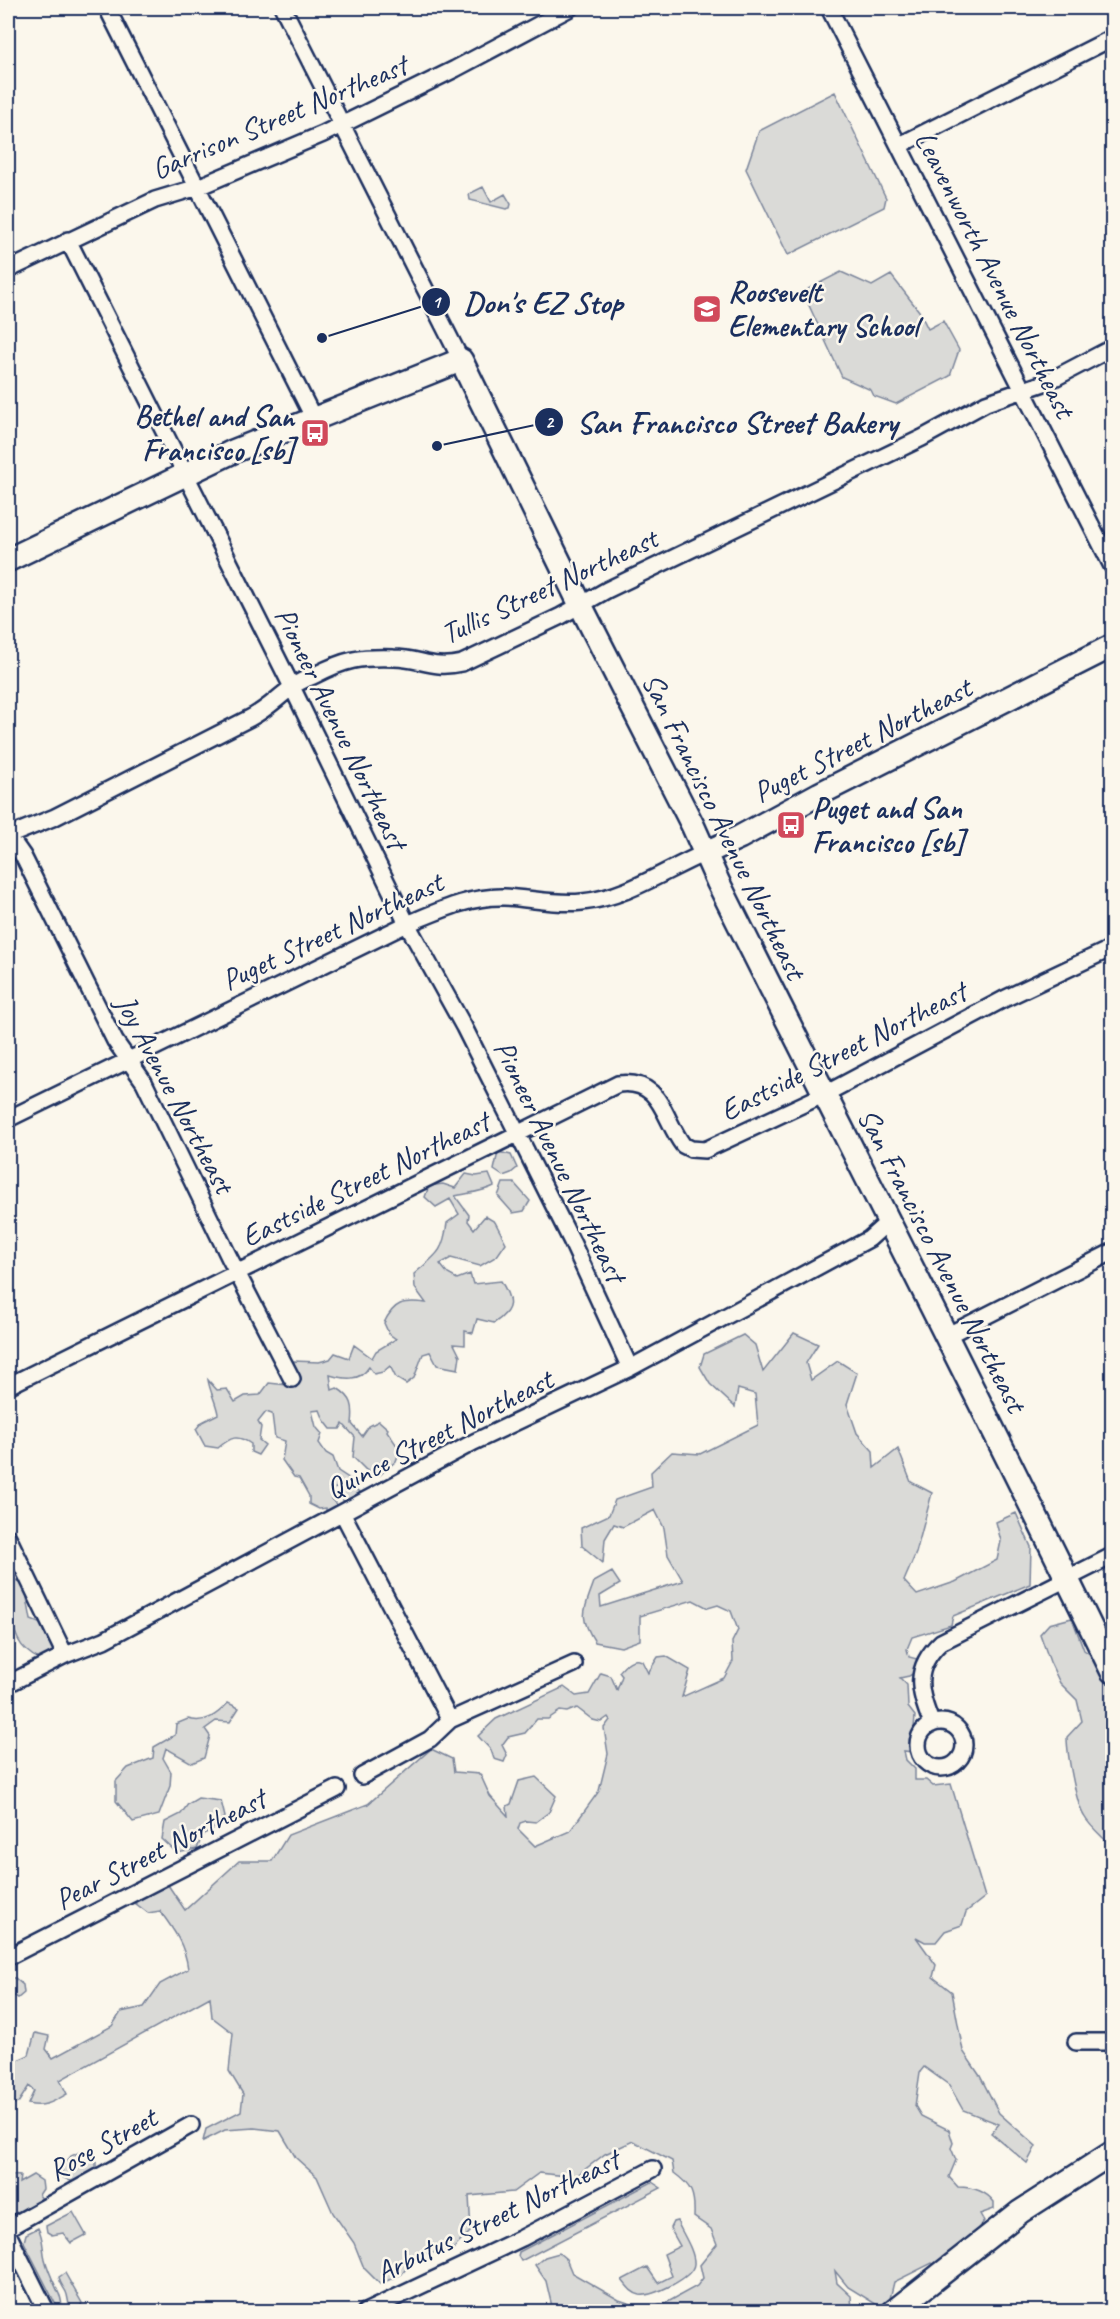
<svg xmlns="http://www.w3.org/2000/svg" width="1120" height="2319" font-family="Caveat,sans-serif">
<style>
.green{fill:#dadad7;stroke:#7a849a;stroke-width:1.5}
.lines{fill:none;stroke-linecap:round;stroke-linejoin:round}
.street-casing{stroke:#1b2f5e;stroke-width:20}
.secondary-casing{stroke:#1b2f5e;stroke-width:27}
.street{stroke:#fbf7ec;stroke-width:15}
.secondary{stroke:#fbf7ec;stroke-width:22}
.labels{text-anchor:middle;stroke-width:5;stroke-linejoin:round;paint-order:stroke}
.street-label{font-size:30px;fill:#1b2f5e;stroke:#fbf7ec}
.poi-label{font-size:30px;font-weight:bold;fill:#1b2f5e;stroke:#fbf7ec;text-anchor:start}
.leader{fill:none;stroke:#1b2f5e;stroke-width:2}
.callout-dot{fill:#1b2f5e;stroke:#fbf7ec;stroke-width:2}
.mark-label{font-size:18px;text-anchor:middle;font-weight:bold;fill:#fff}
.callout-label{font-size:32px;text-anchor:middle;font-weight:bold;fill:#1b2f5e;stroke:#fbf7ec;stroke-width:5;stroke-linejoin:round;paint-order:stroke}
</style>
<rect width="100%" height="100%" fill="#fbf7ec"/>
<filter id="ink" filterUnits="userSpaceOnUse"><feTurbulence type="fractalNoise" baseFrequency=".0167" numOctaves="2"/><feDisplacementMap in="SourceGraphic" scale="12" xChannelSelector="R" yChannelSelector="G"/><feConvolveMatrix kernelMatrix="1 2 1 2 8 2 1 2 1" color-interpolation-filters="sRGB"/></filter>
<g filter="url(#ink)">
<!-- green -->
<path class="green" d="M835,92L886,198L884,207L788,255L746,169L759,131Z
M483,187L491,202L505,194L511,204L510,208L506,209L470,200L469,194Z
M841,272L872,286L891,275L919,311L928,329L943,321L959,350L950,376L896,404L874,396L871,390L842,377L806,299L808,289Z
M498,1152L511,1155L517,1168L511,1173L503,1176L494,1170Z
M466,1174L476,1176L489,1174L494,1186C483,1192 468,1193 455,1196L469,1215L468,1221L474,1229L485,1216L495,1222L506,1243L497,1256L480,1266L451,1258L440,1264L448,1274L457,1279L470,1274L473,1284L501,1281C513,1301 514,1310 494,1323L477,1319L473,1333L465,1331V1345L454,1344L460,1356L458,1369L437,1365L430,1352L423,1354L414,1378L406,1384L396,1378L390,1366L383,1372L374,1374L369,1367C360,1382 344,1379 330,1375L332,1390L337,1388C353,1398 354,1406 352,1424L362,1436L369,1426L379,1421L388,1429L387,1431L400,1450L396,1461L380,1475L366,1470L353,1457L355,1437L343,1424L340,1429H331L324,1420L320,1410L312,1411L316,1427L322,1434L319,1443L326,1453L333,1457L338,1471L350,1479L351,1487L360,1492L354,1504L344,1506L341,1489L334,1488L331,1499L340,1508L326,1515V1508L319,1509L309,1504V1496L299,1478L294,1477L282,1460L285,1441L275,1438L272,1414L266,1412L258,1422L261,1427L259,1440L265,1445L258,1455L251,1452V1444C237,1434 231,1437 218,1448L205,1446L196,1429L202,1422L218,1414C216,1402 210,1392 208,1380L217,1390L227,1389L235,1402L245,1396L260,1395L269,1383L287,1385L294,1361L319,1362L330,1359L335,1353L349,1358L354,1345L372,1358L376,1351L396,1339L389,1334L384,1323C394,1302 403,1300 426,1303L415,1288L414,1274C437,1254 443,1253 447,1223L459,1214L450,1199L436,1207L425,1197L429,1186L443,1184L455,1188Z
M503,1183H514L530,1201L524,1211L513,1213L498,1196Z
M794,1333L818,1344L806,1363L811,1380L838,1361L857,1373L847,1404L857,1433L873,1451L874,1468L898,1449L911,1482L932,1493L916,1553L904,1581L917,1595L955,1582L997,1560L1001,1541L996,1522L1016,1513L1031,1547L1030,1584L953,1616L951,1625L912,1637L907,1649L909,1657L917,1659L916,1672L909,1676L900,1678L907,1685L908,1707L915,1716L912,1752L904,1751L906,1760L915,1769V1780H926L933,1786L951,1784L985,1897L966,1912L962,1925L945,1931L936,1942H925L916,1937L936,1965L933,1977L952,1992L963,2051L980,2076L999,2113L1036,2146L1027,2163L991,2133L999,2124L963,2110L949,2085L924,2067L920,2072L915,2106L921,2116L949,2130L953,2143L951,2148L956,2160L949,2177L958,2187C972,2187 985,2190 994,2202V2209L980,2214L984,2221L972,2240L942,2269L932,2263L894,2282L887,2311L848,2287L835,2271L837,2283L851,2296L852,2311H553L546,2281L535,2265L545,2257L559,2253L566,2259L572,2273L619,2300L646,2309L666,2303L697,2286L703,2278L700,2265L717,2244L711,2229L694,2217C695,2194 692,2186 674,2173L672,2161L633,2141L605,2154L575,2177L539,2173L513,2192L469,2196L471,2231L451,2251L417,2254L402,2274L380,2284L364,2268L354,2243L333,2213L317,2177L296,2158L280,2131L254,2128L225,2130L203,2141L206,2129L241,2111L243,2094L229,2071L233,2033L212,2017L210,1997L60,2080L67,2094C53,2102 44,2108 28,2104L34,2091L29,2086L18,2103L8,2105V2068L11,2063L29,2055L35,2033L49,2036L46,2049L53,2058L112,2026L121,2012L144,2007L160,1984L188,1969C185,1945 174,1930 160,1911L148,1913L131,1900L166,1882L185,1910L239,1861H272L288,1835L368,1804L431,1749L452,1759L454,1772L480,1774L490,1796L508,1816L507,1806L511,1804L519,1781L536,1777L556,1796L549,1812L536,1822L526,1821L520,1823L518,1829L535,1846L570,1831L599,1791L608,1754L604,1728L610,1720L608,1717L601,1722L593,1720L577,1708L567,1712L560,1711L548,1719H537L525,1733L508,1737L502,1745L507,1755L504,1762L494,1759L491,1750L478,1736L496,1719L564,1687L576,1696L589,1694L601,1673L611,1676L617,1690L622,1676L619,1672C626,1664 631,1657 642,1661L648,1673L658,1657L666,1656L690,1670L682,1697L724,1678L733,1661L732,1642L738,1630L731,1611L718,1605L708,1608L693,1600L640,1616V1640L621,1647L595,1642C578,1615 584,1611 594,1582L612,1572L620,1584L600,1596L601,1607L683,1581L668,1555L664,1528L655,1510L623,1527L614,1524L605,1539L603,1563L582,1546L581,1528L609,1515L615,1500L652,1487L651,1472L672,1452L700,1454L758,1425L755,1394L738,1389L735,1407L710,1384L700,1367L704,1354L743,1335L755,1345L763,1372Z
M8,1561L12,1562V1577L25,1587L31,1620L52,1628L56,1647L48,1663C24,1654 14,1641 12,1615L8,1612Z
M1072,1618L1084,1650L1104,1664L1112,1681L1108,1716L1112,1724V1847C1104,1838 1090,1827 1084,1816C1076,1803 1067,1753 1067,1737L1082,1721L1077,1700L1060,1683L1050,1662L1040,1634L1049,1624Z
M228,1703L239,1708L230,1722L216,1721L205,1729L210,1736L204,1758L192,1763L166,1748L163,1758L171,1772L170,1786L159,1815L133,1822L116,1801V1781L128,1768L153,1758L154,1747L175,1735L176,1724L188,1719C205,1724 217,1715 228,1703Z
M198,1798L221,1801L225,1817L212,1830L203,1834L197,1849L177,1853L162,1839L165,1822L181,1814L188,1804Z
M8,1978H15L23,1985L24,1993L18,1998L11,1994L8,1995Z
M80,2152H92L96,2159V2170L75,2183L62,2177V2167L71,2156Z
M8,2166L9,2175L20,2176L19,2183L33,2175L42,2181L43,2189L39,2195L43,2200L36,2203L35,2208C25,2206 24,2210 19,2218L8,2222Z
M652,2182L661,2188L521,2261L518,2256L519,2252Z
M73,2212L86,2235L71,2243L63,2233L52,2235L47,2232L46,2226Z
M677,2221C682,2233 695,2251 694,2264C693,2278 652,2297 640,2295C631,2293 627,2286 622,2280L647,2267L658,2283L672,2276L664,2254L680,2246L670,2228L673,2222Z
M38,2228C44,2239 42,2247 45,2259C48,2271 54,2283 59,2294C62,2299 61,2306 64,2311L58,2309L24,2242L26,2234Z
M65,2273L82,2303L79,2308L72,2311C67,2304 69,2298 66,2292C63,2286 60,2284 59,2277Z"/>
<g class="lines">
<!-- street casing -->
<g class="street-casing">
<path id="street" d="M107,8L314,419
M283,8L461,360
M829,8L1112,566
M900,145L1112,38
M68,240L292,687L407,924L464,1027L572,1242L630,1368
M8,270L155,200L198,187L323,134L455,69L570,8
M8,836L55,817L250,718C267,709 276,699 291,688C297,682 307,679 315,675C346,659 359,657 394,658C421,658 431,670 462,663L561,616L607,590L922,438L986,403L1047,382L1112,348
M9,836L23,856L115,1041L144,1082L229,1257L292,1379
M8,1119L407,924C439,911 469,896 504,897C529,898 557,905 582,902C626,898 665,870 705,853
M948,1335L1112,1252
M8,1386L618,1084C662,1078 663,1119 683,1145L691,1149L705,1150L825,1094L1004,999L1112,948
M343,1514L450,1720
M8,1537L65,1655
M8,1684L65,1655L104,1640L474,1442L630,1368L869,1239L888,1222
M918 1745a23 23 0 1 1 46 0a23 23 0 1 1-46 0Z
M932,1724C918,1691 913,1668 941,1642L1112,1556
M362,1776L430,1739L450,1720L574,1664
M8,1957L337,1789
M1076,2042H1112
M8,2228L191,2125
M8,2234L47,2312
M365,2312L522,2238L653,2169"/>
</g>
<!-- secondary casing -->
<g class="secondary-casing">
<path id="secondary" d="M8,560L234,451L461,360L581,606L693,826L718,882C849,1145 984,1406 1112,1671
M705,853L740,837L819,794L1112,646
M893,2312L1020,2212L1112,2153"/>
</g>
<!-- street -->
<use href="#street" class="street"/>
<!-- secondary -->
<use href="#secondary" class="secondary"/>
</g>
</g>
<!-- icons -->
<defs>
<g id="school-square" transform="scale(1.5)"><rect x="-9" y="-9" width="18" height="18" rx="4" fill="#d1495b" stroke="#fbf7ec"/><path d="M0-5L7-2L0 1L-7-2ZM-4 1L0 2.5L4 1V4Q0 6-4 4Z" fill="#fff"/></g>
<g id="bus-square" transform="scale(1.5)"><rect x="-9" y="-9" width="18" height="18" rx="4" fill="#d1495b" stroke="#fbf7ec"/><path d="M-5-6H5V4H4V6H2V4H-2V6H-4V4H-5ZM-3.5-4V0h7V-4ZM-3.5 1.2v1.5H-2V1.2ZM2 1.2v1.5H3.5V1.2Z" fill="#fff"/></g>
</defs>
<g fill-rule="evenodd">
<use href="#school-square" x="707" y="309"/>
<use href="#bus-square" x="315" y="433"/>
<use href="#bus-square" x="791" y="825"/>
</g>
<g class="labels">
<!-- street labels -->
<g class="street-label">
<text transform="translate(279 117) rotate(-23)" y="10">Garrison Street Northeast</text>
<text transform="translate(995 274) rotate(63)" y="10">Leavenworth Avenue Northeast</text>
<text transform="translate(549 586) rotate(-25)" y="10">Tullis Street Northeast</text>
<text transform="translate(341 728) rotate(64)" y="10">Pioneer Avenue Northeast</text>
<text transform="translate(862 740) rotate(-27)" y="10">Puget Street Northeast</text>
<text transform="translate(724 826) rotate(64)" y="10">San Francisco Avenue Northeast</text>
<text transform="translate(332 931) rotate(-25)" y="10">Puget Street Northeast</text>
<text transform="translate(843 1051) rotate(-27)" y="10">Eastside Street Northeast</text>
<text transform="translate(175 1094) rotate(62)" y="10">Joy Avenue Northeast</text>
<text transform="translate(560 1161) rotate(64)" y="10">Pioneer Avenue Northeast</text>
<text transform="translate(365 1179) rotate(-26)" y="10">Eastside Street Northeast</text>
<text transform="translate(942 1260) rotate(63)" y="10">San Francisco Avenue Northeast</text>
<text transform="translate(439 1434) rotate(-27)" y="10">Quince Street Northeast</text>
<text transform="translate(160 1849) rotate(-27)" y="10">Pear Street Northeast</text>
<text transform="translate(102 2144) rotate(-29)" y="10">Rose Street</text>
<text transform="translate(497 2216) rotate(-26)" y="10">Arbutus Street Northeast</text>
</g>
<!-- poi labels -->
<g class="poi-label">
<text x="728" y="302">Roosevelt<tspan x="728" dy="34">Elementary School</tspan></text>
<text x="294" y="426" text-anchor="end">Bethel and San<tspan x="294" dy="34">Francisco [sb]</tspan></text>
<text x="812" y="818">Puget and San<tspan x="812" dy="34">Francisco [sb]</tspan></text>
</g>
</g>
<!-- callouts -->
<path class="leader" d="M322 338L436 302M437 446L549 422"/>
<g class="callout-dot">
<circle cx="322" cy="338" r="6"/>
<circle cx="437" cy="446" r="6"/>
<circle cx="436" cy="302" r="15"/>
<circle cx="549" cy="422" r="15"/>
</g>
<g class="mark-label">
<text x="436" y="308">1</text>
<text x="549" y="428">2</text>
</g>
<g class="callout-label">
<text x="543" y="313">Don's EZ Stop</text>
<text x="737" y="433">San Francisco Street Bakery</text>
</g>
<!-- margin -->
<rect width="1120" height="2319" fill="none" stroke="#fbf7ec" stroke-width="30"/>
<rect x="15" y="15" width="1090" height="2289" fill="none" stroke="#1b2f5e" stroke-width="2" filter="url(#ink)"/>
</svg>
